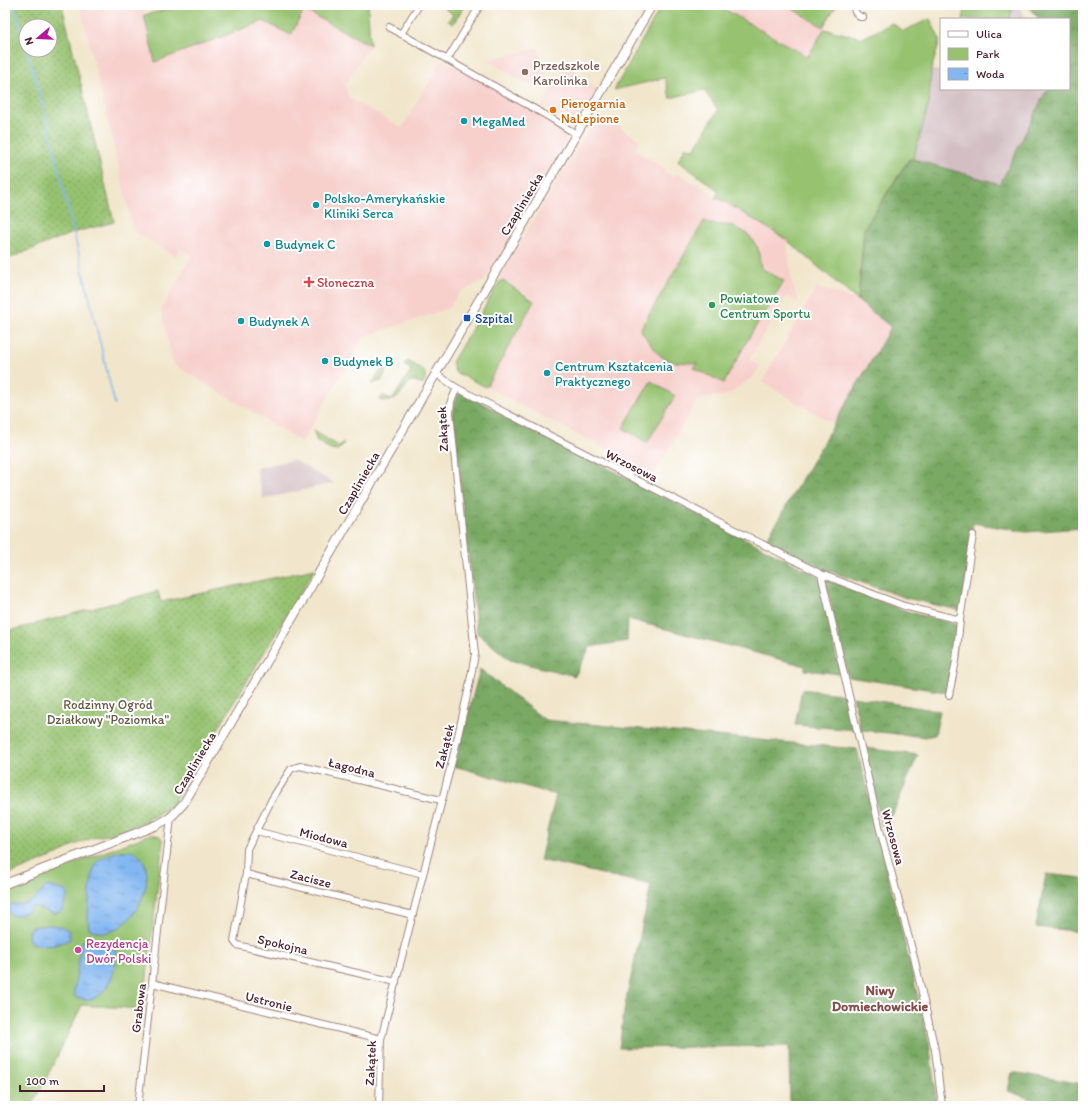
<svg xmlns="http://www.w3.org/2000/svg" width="1088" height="1111" font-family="Itim,sans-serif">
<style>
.built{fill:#f7d0cc}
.industrial{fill:#d2bec3}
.green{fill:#97c371;stroke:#70714e}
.forest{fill:url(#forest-crowns);stroke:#626447}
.garden{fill:url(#garden-dots);stroke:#70714e;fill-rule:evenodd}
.water{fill:url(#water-ripples);stroke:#666b8e}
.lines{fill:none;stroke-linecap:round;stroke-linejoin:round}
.stream{stroke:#83b7f1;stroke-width:1.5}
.minor-casing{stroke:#9e827b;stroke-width:8}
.major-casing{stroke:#9e827b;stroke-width:10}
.minor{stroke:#fff;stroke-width:6}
.major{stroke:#fff;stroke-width:8}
.education-dot{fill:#8d6e63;stroke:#fff;stroke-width:1.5}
.food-dot{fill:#e8710a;stroke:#fff;stroke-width:1.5}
.culture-dot{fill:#0f9aa8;stroke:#fff;stroke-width:1.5}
.health-dot{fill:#e0444e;stroke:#fff;stroke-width:1.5}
.leisure-dot{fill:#2e9e5b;stroke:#fff;stroke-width:1.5}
.transit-dot{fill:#1a4fb4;stroke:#fff;stroke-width:1.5}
.hotel-dot{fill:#d1479c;stroke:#fff;stroke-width:1.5}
.labels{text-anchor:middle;stroke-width:4;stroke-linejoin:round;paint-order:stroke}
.education-label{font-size:13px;fill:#785e54;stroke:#fff;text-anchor:start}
.food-label{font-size:13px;fill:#c56008;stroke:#fff;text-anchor:start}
.culture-label{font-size:13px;fill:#0d838f;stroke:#fff;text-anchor:start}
.street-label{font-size:13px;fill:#4a1f2b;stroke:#fff}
.health-label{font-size:13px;fill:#be3a42;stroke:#fff;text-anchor:start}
.leisure-label{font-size:13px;fill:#27864d;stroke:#fff;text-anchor:start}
.transit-label{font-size:13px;fill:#164399;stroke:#fff;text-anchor:start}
.park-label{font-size:13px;fill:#655844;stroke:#fff}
.hotel-label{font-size:13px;fill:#b23c85;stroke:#fff;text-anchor:start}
.neighbourhood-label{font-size:14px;font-weight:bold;fill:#854d4a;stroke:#fff}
</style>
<defs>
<pattern id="forest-crowns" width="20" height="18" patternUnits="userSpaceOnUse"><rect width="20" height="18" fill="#79a963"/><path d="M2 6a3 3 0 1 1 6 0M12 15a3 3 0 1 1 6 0" fill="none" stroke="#658952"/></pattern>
<pattern id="garden-dots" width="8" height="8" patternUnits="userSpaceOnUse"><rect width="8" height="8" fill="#97c371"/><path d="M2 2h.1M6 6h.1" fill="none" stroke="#7d9e5d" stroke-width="1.8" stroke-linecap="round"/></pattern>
<pattern id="water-ripples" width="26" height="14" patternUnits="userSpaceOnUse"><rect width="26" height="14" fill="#83b7f1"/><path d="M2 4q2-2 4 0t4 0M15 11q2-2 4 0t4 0" fill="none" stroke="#6d94c3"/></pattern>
</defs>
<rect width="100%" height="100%" fill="#fff"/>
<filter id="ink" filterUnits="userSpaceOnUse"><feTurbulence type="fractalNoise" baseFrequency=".025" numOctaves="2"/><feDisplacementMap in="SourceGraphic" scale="8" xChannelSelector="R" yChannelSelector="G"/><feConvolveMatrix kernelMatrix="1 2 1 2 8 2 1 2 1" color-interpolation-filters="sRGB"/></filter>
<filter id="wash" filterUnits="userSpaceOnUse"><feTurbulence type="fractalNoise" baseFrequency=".012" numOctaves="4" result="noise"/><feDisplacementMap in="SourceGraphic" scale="16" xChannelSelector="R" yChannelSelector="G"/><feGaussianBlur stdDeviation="0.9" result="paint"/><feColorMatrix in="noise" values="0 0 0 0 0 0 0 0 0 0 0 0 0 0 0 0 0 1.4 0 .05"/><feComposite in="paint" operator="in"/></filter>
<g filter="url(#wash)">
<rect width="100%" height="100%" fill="#f1e6cb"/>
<!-- built -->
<path class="built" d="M80,5H142L155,62L263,21L291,35L304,10L370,45L345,85L348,97L402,128L442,59L505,93L565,133L566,144L535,196L526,205H520L512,217L515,220V229L484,281L460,292L449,308L364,337L302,442L173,364L161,310L192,255L180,248L176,256L134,232Z
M717,5H837L808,57Z
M538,48L548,83L531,86L487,60Z
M566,64L597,90L579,120L571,124L542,106Z
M598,114L640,140L635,150L665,169L664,172L674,177L677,173L709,192L715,198L717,197L787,240L792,284L799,303L787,296L749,359L760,366L754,376L728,395L698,399L654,474L486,387L535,299L499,277Z
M817,287L858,301L891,327L834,424L762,382Z"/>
<!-- industrial -->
<path class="industrial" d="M1013,5H1017L1027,19H1010Z
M931,70L941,71V89H1047L999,184L913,159L929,104Z
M293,460L334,483L263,499L256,468Z"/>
<!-- green -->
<path class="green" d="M186,5H369L368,8L370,45L304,10L291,35L263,21L155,62L144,15Z
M448,5L464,6L453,24L448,21L453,14L445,9Z
M662,5H717L808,57L824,29L863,38L892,23L903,31L930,19L940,40L931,70L929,104L913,159L908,160L864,229L858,301L787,240L717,197L715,199L719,191L678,161L685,148L694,149L718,110L704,90L670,98L665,78L614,90Z
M786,5H834L836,6L823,27Z
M966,5H1013L1010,19H963Z
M704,221L710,224L734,226L749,235L758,248L761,268L784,281L748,339L724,383L694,368L697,363C676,362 665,365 651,345C647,340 645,335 640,330Z
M502,280L534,301L486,387L455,372L452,362L500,281Z
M408,361C419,368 431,371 423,385L415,381H410L397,398C391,401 386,402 380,400L383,395L391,400L393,399L411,370L404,365Z
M383,369L387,370L381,381L372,384L380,371Z
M651,381L675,396L647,443L623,428Z
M314,431L340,447L343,442V446L337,450L330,449L316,440Z
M151,834L160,836L163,841L143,1009L82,1005C65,1039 50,1073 31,1106H5V890Z"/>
<!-- forest -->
<path class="forest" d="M1027,5H1083V528L1026,532L973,523L962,611L906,598L826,570L766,540L891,327L858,301L864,229L909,160L913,159L1000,184L1047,89H1069V19H1039Z
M460,392L818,576L840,674L805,670V666L628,619L627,641L590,647L575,676L510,660L477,633L452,415L454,402Z
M825,579L903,610L957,625L954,657L946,692L848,677Z
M480,669L545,720L857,749L929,1042L937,1106H790L789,1046L619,1048L625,1005L651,885L540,860L556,795L454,766Z
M802,689L846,695L855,730L795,725Z
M853,697L940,711L935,735L924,737L861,730Z
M866,748L918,755L888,825L881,826Z
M1046,874L1083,878V932L1036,927Z
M1012,1072L1083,1084V1106H1050L1008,1091Z"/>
<!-- garden -->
<path class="garden" d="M5,5H62L114,222L72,233L5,260ZM26,26H50V50H26Z
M315,569L171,806L146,821L113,834L95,837L72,846L59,854L5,876V632L158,591L161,602Z"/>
<!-- water -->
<path class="water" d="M121,851H134C137,854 143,858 144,862C157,890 122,949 89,928C86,919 91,871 96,863C102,856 113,853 121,851Z
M47,886L66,891L68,895L62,910L55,914L33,906C28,913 22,914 13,916L8,912L11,904C32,906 34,899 47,886Z
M48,925L61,926L69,931L70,939C58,946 41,949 29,941L28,933L32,927Z
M82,941C94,943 107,942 116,951C117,973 104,1010 75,997L74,990Z"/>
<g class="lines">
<!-- stream -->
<path class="stream" d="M14,5L26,47
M27,50L46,117L115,405"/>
</g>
</g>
<g filter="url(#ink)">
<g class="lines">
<!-- minor casing -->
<g class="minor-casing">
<path id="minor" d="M853,5L855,12L860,17H863
M389,27L549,117L576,134
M401,34L419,5
M447,60L479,7L478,5
M435,373L457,388L821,574L904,606L960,620
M821,574L880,830L914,957L935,1050L942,1106
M949,695L956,661L960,620L973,535
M256,831L247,849L246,874L413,915
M246,874L234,941L237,945L396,982
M423,874L256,831L272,799L291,769L300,766L441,800
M152,983L381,1039
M138,1106L171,817
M379,1106L381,1039L454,753L469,687L475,654L450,413L451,401L457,388"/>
</g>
<!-- major casing -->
<g class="major-casing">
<path id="major" d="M5,884L157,825L171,817L184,803L652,5"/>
</g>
<!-- minor -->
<use href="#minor" class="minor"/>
<!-- major -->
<use href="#major" class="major"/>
</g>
</g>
<!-- markers -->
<circle class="education-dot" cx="525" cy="72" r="4"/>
<circle class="food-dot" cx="553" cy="110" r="4"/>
<g class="culture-dot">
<circle cx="464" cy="121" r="4"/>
<circle cx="316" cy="205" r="4"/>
<circle cx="267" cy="244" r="4"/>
<circle cx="241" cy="321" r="4"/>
<circle cx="325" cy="361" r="4"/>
<circle cx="547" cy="373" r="4"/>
</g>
<path class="health-dot" d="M307 276h4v4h4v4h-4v4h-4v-4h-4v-4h4z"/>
<circle class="leisure-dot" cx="712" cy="305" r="4"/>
<rect class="transit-dot" x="463" y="314" width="8" height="8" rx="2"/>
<circle class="hotel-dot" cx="78" cy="950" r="4"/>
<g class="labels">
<!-- education labels -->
<g class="education-label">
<text x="533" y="70">Przedszkole<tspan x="533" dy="15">Karolinka</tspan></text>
</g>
<!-- food labels -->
<g class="food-label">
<text x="561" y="108">Pierogarnia<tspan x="561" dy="15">NaLepione</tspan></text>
</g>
<!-- culture labels -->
<g class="culture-label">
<text x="472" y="126">MegaMed</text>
<text x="324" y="203">Polsko-Amerykańskie<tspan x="324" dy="15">Kliniki Serca</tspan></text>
<text x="275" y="249">Budynek C</text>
<text x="249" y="326">Budynek A</text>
<text x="333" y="366">Budynek B</text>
<text x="555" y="371">Centrum Kształcenia<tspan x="555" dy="15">Praktycznego</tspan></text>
</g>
<!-- street labels -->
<g class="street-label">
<text transform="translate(521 204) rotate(-59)" y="5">Czapliniecka</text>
<text transform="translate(442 429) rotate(-93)" y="5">Zakątek</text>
<text transform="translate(632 465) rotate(27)" y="5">Wrzosowa</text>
<text transform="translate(358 483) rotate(-60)" y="5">Czapliniecka</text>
<text transform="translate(444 746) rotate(-76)" y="5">Zakątek</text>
<text transform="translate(194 763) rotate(-59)" y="5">Czapliniecka</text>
<text transform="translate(352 767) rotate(14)" y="5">Łagodna</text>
<text transform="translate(324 837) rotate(14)" y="5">Miodowa</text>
<text transform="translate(894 837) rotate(75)" y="5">Wrzosowa</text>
<text transform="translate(311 878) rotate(14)" y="5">Zacisze</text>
<text transform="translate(283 944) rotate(13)" y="5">Spokojna</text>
<text transform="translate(269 1001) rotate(14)" y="5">Ustronie</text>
<text transform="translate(138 1008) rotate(-83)" y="5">Grabowa</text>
<text transform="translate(370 1063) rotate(-87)" y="5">Zakątek</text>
</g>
<!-- health labels -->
<g class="health-label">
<text x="317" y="287">Słoneczna</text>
</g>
<!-- leisure labels -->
<g class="leisure-label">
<text x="720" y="303">Powiatowe<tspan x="720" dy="15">Centrum Sportu</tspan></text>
</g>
<!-- transit labels -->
<g class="transit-label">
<text x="475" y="323">Szpital</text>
</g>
<!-- park labels -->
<g class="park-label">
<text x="108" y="709">Rodzinny Ogród<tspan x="108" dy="15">Działkowy "Poziomka"</tspan></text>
</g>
<!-- hotel labels -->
<g class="hotel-label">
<text x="86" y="948">Rezydencja<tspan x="86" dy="15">Dwór Polski</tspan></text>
</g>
<!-- neighbourhood labels -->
<g class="neighbourhood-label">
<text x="880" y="995">Niwy<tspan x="880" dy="16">Domiechowickie</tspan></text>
</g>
</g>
<!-- margin -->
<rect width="1088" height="1111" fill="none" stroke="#fff" stroke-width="20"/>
<!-- legend -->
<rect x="940" y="18" width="130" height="72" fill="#ffffff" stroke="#b7a5aa"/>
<rect x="948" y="31" width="20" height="6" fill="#ffffff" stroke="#b7a5aa"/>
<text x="976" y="38" font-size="12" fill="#4a1f2b">Ulica</text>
<rect x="948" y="48" width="20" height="12" fill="#97c371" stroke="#b7a5aa"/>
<text x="976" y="58" font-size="12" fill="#4a1f2b">Park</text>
<rect x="948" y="68" width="20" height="12" fill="url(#water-ripples)" stroke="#b7a5aa"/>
<text x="976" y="78" font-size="12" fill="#4a1f2b">Woda</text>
<!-- north arrow -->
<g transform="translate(38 38) rotate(251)"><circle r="19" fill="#ffffff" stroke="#b7a5aa"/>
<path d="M0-3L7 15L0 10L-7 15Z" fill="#b5179e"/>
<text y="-6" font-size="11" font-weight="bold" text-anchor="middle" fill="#4a1f2b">N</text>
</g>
<!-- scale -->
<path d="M20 1085v6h84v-6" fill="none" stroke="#4a1f2b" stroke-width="2"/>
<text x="26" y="1085" font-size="12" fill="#4a1f2b" stroke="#ffffff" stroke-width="3" paint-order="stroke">100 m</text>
</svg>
